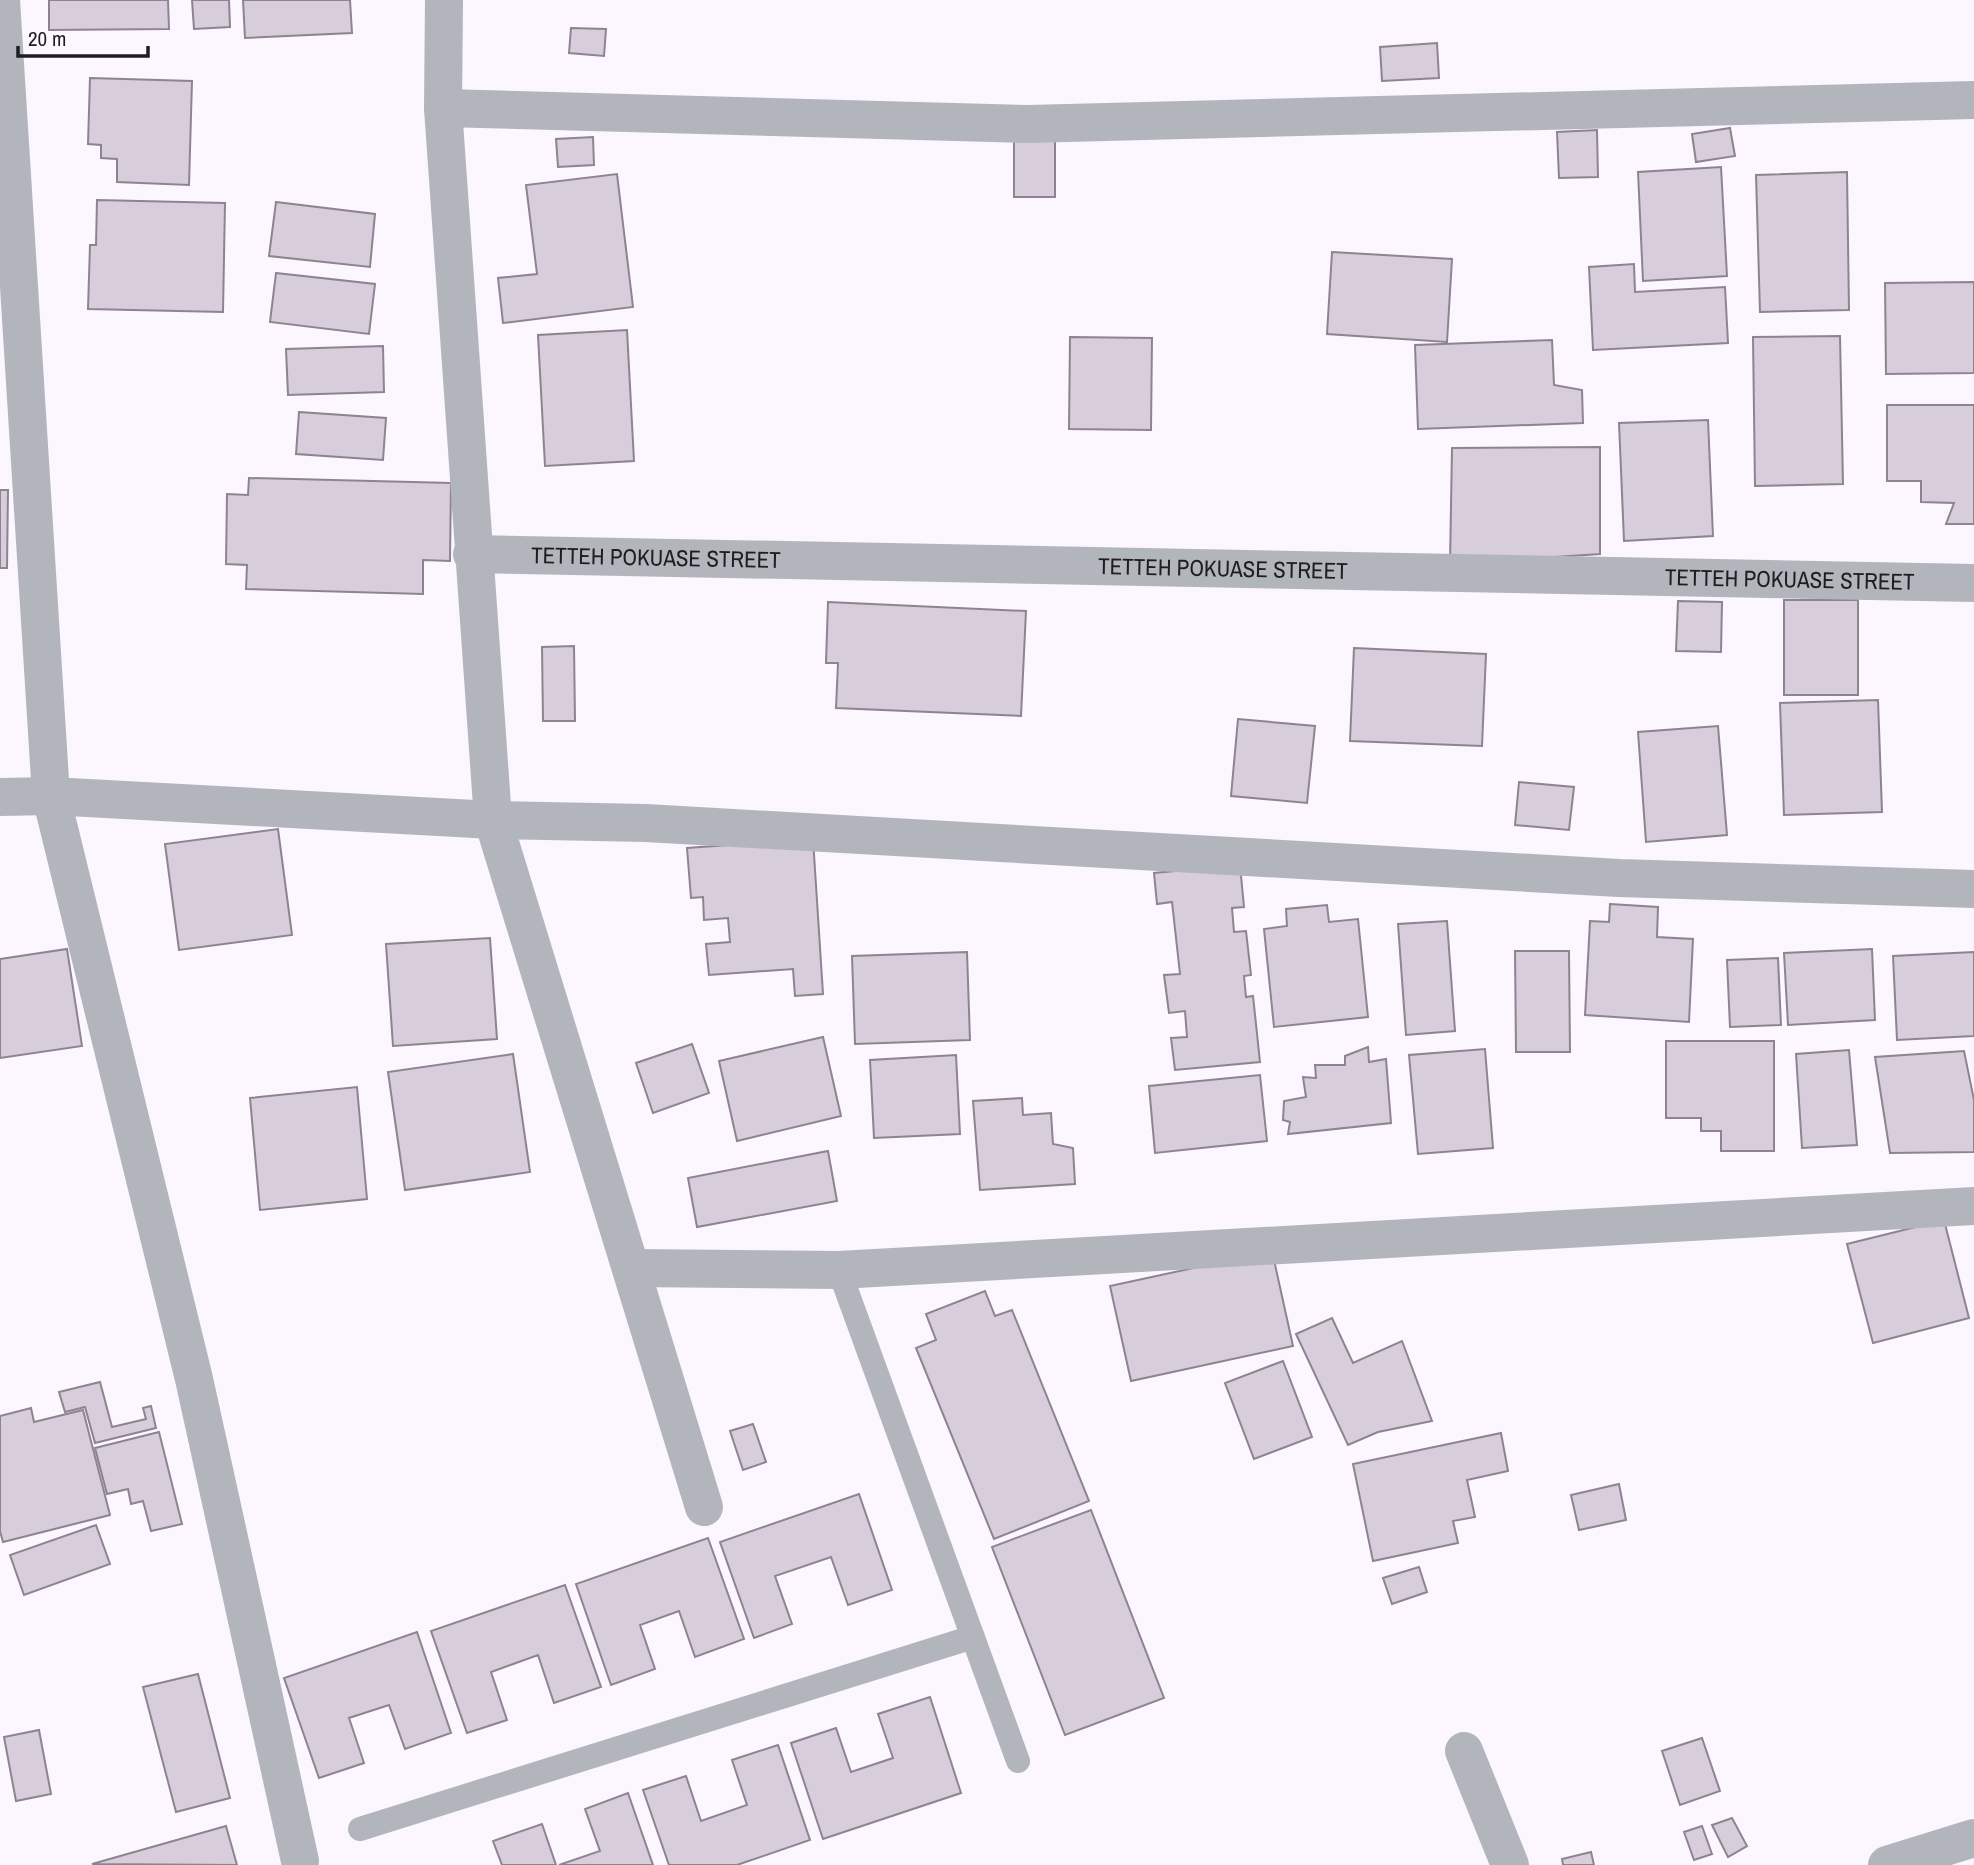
<svg xmlns="http://www.w3.org/2000/svg" width="1974" height="1865" font-family="'Archivo Narrow',sans-serif">
<style>
.building{fill:#d8cddb;stroke:#8e8491;stroke-width:2}
.lines{fill:none;stroke-linecap:round;stroke-linejoin:round}
.service{stroke:#b2b6bc;stroke-width:24}
.minor{stroke:#b2b6bc;stroke-width:38}
.labels{text-anchor:middle;stroke-width:7;stroke-linejoin:round;paint-order:stroke}
.street-label{font-size:23px;fill:#201d22;stroke:#fcf6fe}
</style>
<rect width="100%" height="100%" fill="#fcf6fe"/>
<!-- building -->
<path class="building" d="M49,0H168L169,29L49,30Z
M192,0H229L230,27L194,29Z
M243,0H350L352,33L245,38Z
M571,28L606,29L604,56L569,53Z
M1437,43L1439,78L1382,81L1380,47Z
M90,78L192,81L189,185L117,182V159L101,158V145L88,144Z
M1014,127H1055V197H1014Z
M1730,128L1735,156L1696,162L1692,134Z
M1597,130L1598,177L1559,178L1557,132Z
M593,137L594,165L558,167L556,139Z
M1721,167L1727,276L1643,281L1638,172Z
M1847,172L1849,310L1760,312L1756,175Z
M617,174L633,307L503,323L498,278L537,274L526,185Z
M97,200L225,203L223,312L88,309L90,245H96Z
M276,202L375,214L370,267L269,256Z
M1332,252L1452,259L1447,342L1327,334Z
M1634,264L1635,292L1725,287L1728,343L1593,350L1589,267Z
M276,273L375,284L369,334L270,322Z
M1974,282V373L1886,374L1885,283Z
M627,330L634,461L545,466L538,335Z
M1840,336L1843,484L1755,486L1753,337Z
M1070,337L1152,338L1151,430L1069,429Z
M1552,340L1554,385L1582,390L1583,423L1418,429L1415,345Z
M383,346L384,392L288,395L286,349Z
M1887,405H1974V524H1946L1954,503L1921,502V481H1887Z
M299,412L386,418L383,460L296,454Z
M1708,420L1713,536L1624,541L1619,423Z
M1600,447V554L1450,564L1452,448Z
M249,478L451,483L450,561L423,560V594L246,589L247,565L226,564L227,494L248,495Z
M0,490H8L7,568H0Z
M1784,600H1858V695H1784Z
M1678,601L1722,602L1721,652L1676,651Z
M828,602L1026,611L1021,716L836,708L838,663H826Z
M574,646L575,721H543L542,647Z
M1354,648L1486,654L1482,746L1350,741Z
M1878,700L1882,812L1784,815L1780,703Z
M1238,719L1315,726L1307,803L1231,796Z
M1718,726L1727,835L1646,842L1638,732Z
M1519,782L1574,787L1569,830L1515,825Z
M278,829L292,935L179,950L165,844Z
M813,839L823,994L795,996L793,969L709,975L706,944L730,942L728,918L704,920L703,897L691,898L687,848Z
M1240,865L1244,907L1232,908L1234,932L1246,931L1251,975L1244,976L1246,997L1253,996L1260,1062L1175,1070L1171,1038L1187,1037L1185,1011L1169,1013L1164,975L1180,974L1172,902L1157,904L1154,873Z
M1610,904L1658,907L1657,937L1693,939L1689,1022L1585,1015L1590,921L1609,922Z
M1327,905L1329,922L1358,919L1368,1017L1274,1027L1264,929L1287,926L1286,909Z
M1447,921L1455,1031L1406,1035L1398,924Z
M490,938L497,1039L393,1046L386,944Z
M67,949L82,1046L0,1058V959Z
M1872,949L1875,1020L1788,1025L1784,953Z
M1515,951H1569L1570,1052H1516Z
M967,952L970,1040L855,1044L852,956Z
M1974,952V1036L1897,1040L1893,956Z
M1778,958L1781,1025L1730,1027L1727,960Z
M823,1037L841,1116L737,1141L719,1061Z
M1666,1041H1774V1151H1721V1131H1701V1118H1666Z
M692,1044L709,1093L653,1113L636,1063Z
M1368,1047L1369,1062L1386,1059L1391,1123L1288,1134L1290,1122L1283,1120L1284,1101L1306,1097L1303,1077L1316,1078L1315,1065H1345V1056Z
M1485,1049L1493,1148L1418,1154L1409,1055Z
M1849,1050L1857,1145L1802,1148L1796,1054Z
M1964,1051L1974,1100V1152L1890,1153L1875,1057Z
M513,1054L530,1172L405,1190L388,1072Z
M956,1055L960,1134L874,1138L870,1060Z
M1260,1075L1267,1141L1155,1153L1149,1086Z
M357,1087L367,1199L260,1210L250,1098Z
M1022,1098L1023,1115L1051,1113L1053,1144L1073,1148L1075,1184L980,1190L973,1101Z
M828,1151L837,1201L697,1227L688,1178Z
M1944,1220L1969,1318L1873,1343L1847,1244Z
M1272,1251L1293,1346L1131,1381L1110,1286Z
M985,1291L995,1316L1012,1310L1089,1501L994,1539L916,1348L936,1340L926,1314Z
M1332,1318L1353,1363L1402,1341L1432,1421L1378,1432L1348,1445L1296,1334Z
M1283,1361L1312,1437L1254,1459L1225,1383Z
M100,1382L112,1427L146,1419L143,1408L151,1406L156,1428L95,1443L85,1407L65,1412L59,1392Z
M31,1408L34,1422L83,1410L110,1515L3,1542L0,1531V1416Z
M753,1424L766,1462L743,1470L730,1431Z
M159,1432L182,1524L151,1531L143,1501L131,1504L128,1489L107,1494L95,1448Z
M1501,1433L1508,1471L1467,1480L1475,1517L1453,1521L1458,1543L1373,1561L1353,1464Z
M1619,1484L1626,1520L1579,1530L1571,1495Z
M859,1494L892,1590L848,1605L831,1557L775,1576L792,1624L754,1638L720,1542Z
M1091,1510L1164,1698L1065,1735L992,1547Z
M96,1525L110,1564L24,1595L10,1555Z
M708,1538L744,1639L695,1657L679,1611L640,1625L655,1669L611,1685L576,1584Z
M1419,1567L1427,1592L1392,1604L1383,1578Z
M565,1585L601,1687L554,1703L538,1655L491,1672L507,1720L467,1733L431,1631Z
M417,1632L451,1733L405,1749L389,1705L349,1718L364,1763L319,1778L284,1678Z
M198,1674L230,1798L176,1812L143,1687Z
M930,1697L961,1793L823,1839L791,1743L836,1728L851,1772L893,1758L878,1714Z
M39,1730L51,1794L16,1801L4,1737Z
M1702,1738L1720,1791L1680,1805L1662,1751Z
M778,1745L810,1840L737,1865H669L643,1790L686,1776L701,1821L747,1805L732,1760Z
M628,1793L653,1865H559L600,1851L585,1809Z
M1732,1818L1747,1846L1728,1857L1712,1825Z
M542,1824L556,1865H502L493,1841Z
M226,1826L237,1865L92,1864Z
M1702,1826L1712,1854L1694,1860L1684,1832Z
M1591,1852L1594,1865H1563L1562,1859Z"/>
<g class="lines">
<!-- service -->
<path class="service" d="M839,1270L1018,1761
M360,1829L973,1637"/>
<!-- minor -->
<g class="minor">
<path d="M1,0L51,796L194,1379L300,1861"/>
<path d="M444,0L443,108L493,820L704,1507"/>
<path d="M443,108L1028,124L1974,100"/>
<path id="s1" d="M472,554L1974,583"/>
<path d="M0,797L51,796L493,820L646,823L1619,878L1974,889"/>
<path d="M632,1268L839,1270L1974,1206"/>
<path d="M1464,1751L1510,1865"/>
<path d="M1887,1865L1974,1838"/>
</g>
</g>
<g class="labels">
<!-- street labels -->
<g class="street-label">
<text dy="8" stroke="none"><textPath href="#s1" startOffset="184">TETTEH POKUASE STREET</textPath></text>
<text dy="8" stroke="none"><textPath href="#s1" startOffset="751">TETTEH POKUASE STREET</textPath></text>
<text dy="8" stroke="none"><textPath href="#s1" startOffset="1318">TETTEH POKUASE STREET</textPath></text>
</g>
</g>
<!-- scale -->
<path d="M18 46v10h130v-10" fill="none" stroke="#201d22" stroke-width="3.5"/>
<text x="28" y="46" font-size="21" fill="#201d22" stroke="#fcf6fe" stroke-width="5" paint-order="stroke">20 m</text>
</svg>
